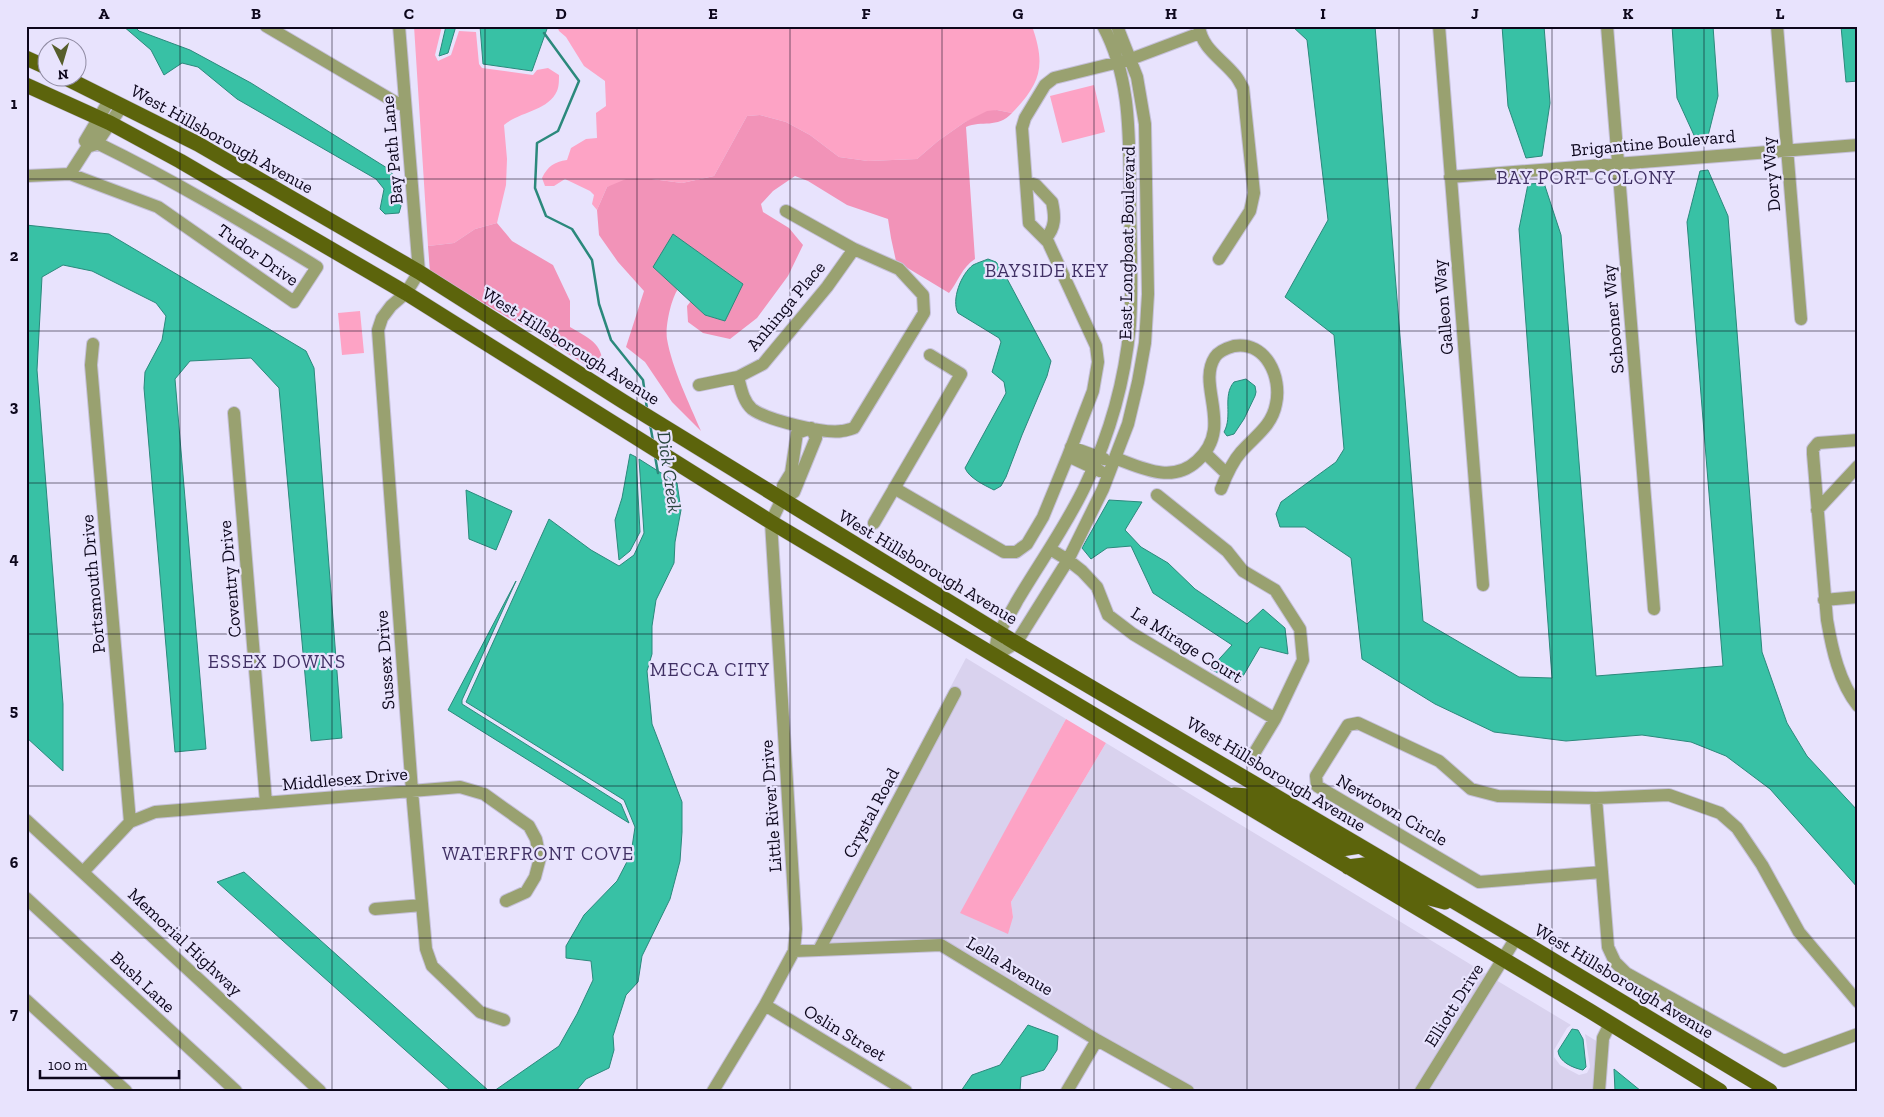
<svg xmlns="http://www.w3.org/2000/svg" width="1884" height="1117" font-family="'Zilla Slab',serif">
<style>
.built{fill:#d9d2ee}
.green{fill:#fda3c5}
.forest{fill:#f293b8}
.water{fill:#38c1a5;stroke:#2b897c}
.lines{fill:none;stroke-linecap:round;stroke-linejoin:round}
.stream{stroke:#2b897c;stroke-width:2.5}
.minor-casing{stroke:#c5c0d9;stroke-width:14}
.major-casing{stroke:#c5c0d9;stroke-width:16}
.minor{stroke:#99a170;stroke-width:12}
.major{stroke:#5c640c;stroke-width:15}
.grid{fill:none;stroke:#0d071c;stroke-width:1;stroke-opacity:0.55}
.labels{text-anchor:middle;stroke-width:4.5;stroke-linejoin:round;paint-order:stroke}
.street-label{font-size:18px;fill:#0d071c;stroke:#e8e3fd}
.neighbourhood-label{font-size:19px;letter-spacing:1px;fill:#403064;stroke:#e8e3fd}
.water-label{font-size:19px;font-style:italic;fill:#2a463f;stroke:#e8e3fd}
.neatline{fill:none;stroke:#0d071c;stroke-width:2}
.grid-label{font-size:16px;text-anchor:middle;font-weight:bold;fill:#0d071c}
</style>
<rect width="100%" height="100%" fill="#e8e3fd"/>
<!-- built -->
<path class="built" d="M966,658L1066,719L961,913L1013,917L1011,902L1106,743L1488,975L1416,1091H1199L1100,1035L943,940L826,944L962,692L954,686L815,945H813Z
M1496,980L1571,1025L1567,1028L1554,1050V1057L1560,1065L1579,1075L1587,1073L1590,1067L1585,1034L1598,1042L1594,1091H1427Z"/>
<!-- green -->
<path class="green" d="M414,26H442L435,55L438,61L451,55L459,31L476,32L479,64L482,68L533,75L537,70L548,68L559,75C559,80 559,87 557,91C548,111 521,111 504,125L507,159L506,185L497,223L475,229L454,243L428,246Z
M557,26H1032C1046,66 1041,83 1012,113L997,110L965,122L938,141L917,159L868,161L839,157L810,135L786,122L760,115L747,116L714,176L682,183L652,179L607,187L597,210L592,204L594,195L590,191L565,179L554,186H545L542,178C548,166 554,162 567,160L571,148L586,139L597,138L596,113L606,106L605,81L584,66L566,37L559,31Z
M1094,85L1105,132L1062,143L1050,96Z
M360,311L364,353L342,355L338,313Z
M1066,719L1106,743L1011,902L1013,917L1008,934L960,913Z"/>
<!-- forest -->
<path class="forest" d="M997,110L1012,113C997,129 982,120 966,127L975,259C962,267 958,282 949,293L896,261L891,238L888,219L847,205L808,181L795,176L773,191L761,204L763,212L789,228L803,245L788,276L757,318L730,339L703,333L688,322L687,306L691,301L705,315L725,321L728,313L653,267L678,289C671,299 665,327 667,339C672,368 689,403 701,431L672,402L645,362L626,347L644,291L618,262L599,235L597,210L607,187L626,179H652L682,183L714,176L747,116L760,115L786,122L810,135L839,157L868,161L917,159L938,141L965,122L987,111Z
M497,223L512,241L553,265L570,301V327C595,342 604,344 603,376L530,330L430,272L428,246L454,243L475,229Z"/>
<!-- water -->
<path class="water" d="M123,26H134L139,31L190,50L251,83L387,168L398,180L401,206L399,213L385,214L380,209L384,189L376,179L237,99L198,67L182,63L164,75L151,50Z
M446,26H456L448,53L439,56Z
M480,26H548L532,71L483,64Z
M1292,26H1375L1423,621L1519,677L1552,678L1519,229L1528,184L1544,183L1561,235L1596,676L1723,666L1687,222L1700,171L1708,170L1728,216L1762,652L1787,723L1807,756L1858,811V888L1770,789L1726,756L1691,742L1642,735L1566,741L1494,732L1435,704L1362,659L1351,558L1305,527H1280L1276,514L1281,502L1336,462L1344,449L1334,335L1285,297L1328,220L1307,40Z
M1502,26H1544L1550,103L1542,156L1526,158L1508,106Z
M1672,26H1713L1718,96L1706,144H1698L1677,98Z
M1841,26H1858V81L1846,82Z
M26,225L109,234L306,351L314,368L342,738L311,741L279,388L251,358L190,361L175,379L206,749L175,752L144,388L145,372L162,340L166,316L156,303L92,271L63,265L42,277L37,370L63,704V771L26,737Z
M673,234L743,284L725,321L705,315L653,267Z
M988,259L996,262L1004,273L1051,361L1047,376L1022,435L1006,477L1001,486L994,490C984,485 969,478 965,468L1006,393L1004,382L992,372L1001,342L999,338L958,313C951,300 961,274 973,265C977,263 983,261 988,259Z
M1246,379L1255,386L1256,392L1255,396L1244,419L1234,434L1227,436L1224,432C1233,416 1222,396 1234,382Z
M630,454L636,457L640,532L630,551L619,560L615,520L622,498Z
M639,459L677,483L681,510L675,542L674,563L656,600L652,626V654L647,671L652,724L682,802V832L680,861L670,899L642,956L638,982L626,995L613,1036L614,1050L609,1068L586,1079L576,1091H494L559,1046L577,1014L593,980L591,961L566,958V946L584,915L617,881L631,854L635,827L624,800L466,702L549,519L591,550L619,566L634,555L644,533Z
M466,490L512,511L496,550L469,539Z
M1109,500L1142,502L1125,530L1141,547L1168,563L1195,589L1247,624L1263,609L1285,628L1288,654L1260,647L1239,683L1210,669L1232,645L1153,593L1131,546L1107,548L1091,559L1082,548Z
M516,581L462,700V704L621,804L629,823L448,710Z
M244,872L489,1091H451L217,882Z
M1028,1025L1058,1036L1057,1050L1044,1070L1021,1077L1020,1091H961L972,1075L1000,1065Z
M1572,1029L1578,1030L1583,1039L1586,1067L1583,1070C1573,1068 1559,1062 1558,1051Z
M1614,1069L1641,1091H1615Z"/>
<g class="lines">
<!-- stream -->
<path class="stream" d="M544,33L579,81L558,131L537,143L535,188L546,216L572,229L592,260L599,304L611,340L643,380L647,409
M650,424L653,441
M655,456L658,473"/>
<!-- minor casing -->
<g class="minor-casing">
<path id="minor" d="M266,26L395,102L405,106
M399,26L419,272L406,293L391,306L382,318L378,330L412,791L426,949L432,966L480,1012L504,1020
M1199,26C1202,49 1221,58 1234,74C1238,78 1240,83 1243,88L1254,193L1250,211L1219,259
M1439,26L1483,585
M1607,26L1654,609
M1777,26L1801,319
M90,146L96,144L122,106
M70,174L88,146L85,141L110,99
M26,176L70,174L158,207L294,302L317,267C245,223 173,180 97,143
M1450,177L1858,145
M1026,182L1036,185L1052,202C1055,216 1056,228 1045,239
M93,344L91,365L130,822
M738,377C741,388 743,401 752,409C767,420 824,434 842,431C846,431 850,429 854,428L924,313L923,295L899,269L854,249L786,211
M699,385L738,377L763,364L827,287L854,249
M234,413L266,803
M1858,440L1818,443L1813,449V454L1827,620C1832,649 1839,682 1858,706
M1071,447L1104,459
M1205,453L1227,474
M1068,456L1100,471
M1115,458C1142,468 1172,484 1197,461C1235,427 1196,386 1215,357C1219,351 1227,348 1234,346C1266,341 1282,377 1276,404C1272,426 1255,436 1241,452C1232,462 1226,476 1221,489
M894,488L1004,552H1016L1027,544L1043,517L1068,456L1093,391L1098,362L1096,346L1048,242L1029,223L1022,128L1025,118L1045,85L1054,78L1131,59L1200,33
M1157,495L1227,551L1243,571L1275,590L1300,629L1303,660L1275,719L1255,752
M782,499L794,492L816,438L811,428
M1817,510L1858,466
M874,523L961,374L930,355
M1050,549L1068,560L1082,571L1097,587L1108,615L1133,634L1275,719
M1824,600L1858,597
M994,656L1016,643L1068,560L1103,489L1128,424L1138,382L1145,343L1148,294L1145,124L1137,77L1117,26
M994,656C996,648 996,638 1000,631C1005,621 1012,611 1017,601C1040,562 1067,525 1086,484C1110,434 1125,379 1130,325C1133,281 1130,236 1130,192C1129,135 1131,78 1103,26
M1596,798L1608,947L1615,962L1626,973L1784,1061L1858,1034
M26,820L320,1091
M83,872L130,822L155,812L460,787L484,794L529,826L536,839L540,858L535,877L526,892L506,901
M1602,872L1479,882L1317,786L1316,776L1348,725L1358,723L1439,761L1471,789L1498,796L1596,798L1669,795L1720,813L1737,828L1762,865L1799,932L1858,1002
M26,898L236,1091
M375,909L422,905
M819,950L955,693
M794,951L941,945L1097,1040L1188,1091
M26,1000L126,1091
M765,1005L906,1091
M713,1091L765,1005L794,951L796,929L771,522L782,499L783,486L791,473L797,433L811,428
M1067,1091L1097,1040
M1421,1091L1516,938
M1599,1091L1603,1038L1610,1024"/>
</g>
<!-- major casing -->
<g class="major-casing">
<path id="major" d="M26,58L48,68
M66,78L198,144L419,272L624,402L1016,643L1516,938L1770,1091
M26,85L110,123L180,161L406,293L771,522L1590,1011L1720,1091
M1234,795L1248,796L1341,849L1360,846
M1348,867L1364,865L1375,869L1426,897L1445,902"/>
</g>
<!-- minor -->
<use href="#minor" class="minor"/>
<!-- major -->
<use href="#major" class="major"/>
</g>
<!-- grid -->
<path class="grid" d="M180,26V1091M332,26V1091M485,26V1091M637,26V1091M790,26V1091M942,26V1091M1094,26V1091M1247,26V1091M1399,26V1091M1552,26V1091M1704,26V1091M26,179H1858M26,331H1858M26,483H1858M26,634H1858M26,786H1858M26,938H1858"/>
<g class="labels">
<!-- street labels -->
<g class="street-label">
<text transform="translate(222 139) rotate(29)" y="6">West Hillsborough Avenue</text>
<text transform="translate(1653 143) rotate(-5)" y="6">Brigantine Boulevard</text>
<text transform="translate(392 150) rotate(-95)" y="6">Bay Path Lane</text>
<text transform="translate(1771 174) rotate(-95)" y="6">Dory Way</text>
<text transform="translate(1127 243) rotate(-89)" y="6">East Longboat Boulevard</text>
<text transform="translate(258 255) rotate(35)" y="6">Tudor Drive</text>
<text transform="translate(786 306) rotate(-50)" y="6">Anhinga Place</text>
<text transform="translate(1443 307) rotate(-95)" y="6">Galleon Way</text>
<text transform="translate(1613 319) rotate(-95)" y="6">Schooner Way</text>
<text transform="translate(571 346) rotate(32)" y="6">West Hillsborough Avenue</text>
<text transform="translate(928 567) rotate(31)" y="6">West Hillsborough Avenue</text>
<text transform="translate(230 579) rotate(-95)" y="6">Coventry Drive</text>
<text transform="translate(93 584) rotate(-95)" y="6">Portsmouth Drive</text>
<text transform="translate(1187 645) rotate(32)" y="6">La Mirage Court</text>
<text transform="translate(385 660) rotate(-94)" y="6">Sussex Drive</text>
<text transform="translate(1276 774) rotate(31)" y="6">West Hillsborough Avenue</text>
<text transform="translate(345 779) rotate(-5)" y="6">Middlesex Drive</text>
<text transform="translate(771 806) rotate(-94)" y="6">Little River Drive</text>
<text transform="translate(1392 810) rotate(30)" y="6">Newtown Circle</text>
<text transform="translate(871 813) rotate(-62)" y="6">Crystal Road</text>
<text transform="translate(185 942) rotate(43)" y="6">Memorial Highway</text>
<text transform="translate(1010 966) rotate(31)" y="6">Lella Avenue</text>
<text transform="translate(1624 981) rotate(31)" y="6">West Hillsborough Avenue</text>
<text transform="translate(143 982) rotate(43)" y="6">Bush Lane</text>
<text transform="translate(1454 1005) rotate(-58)" y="6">Elliott Drive</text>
<text transform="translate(845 1033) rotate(31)" y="6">Oslin Street</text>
</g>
<!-- neighbourhood labels -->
<g class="neighbourhood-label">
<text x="1586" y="184">BAY PORT COLONY</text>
<text x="1047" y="277">BAYSIDE KEY</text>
<text x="277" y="668">ESSEX DOWNS</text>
<text x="710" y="676">MECCA CITY</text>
<text x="538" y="860">WATERFRONT COVE</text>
</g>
<!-- water labels -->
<g class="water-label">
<text transform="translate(670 472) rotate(82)" y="7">Dick Creek</text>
</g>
</g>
<!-- border -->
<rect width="1884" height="1117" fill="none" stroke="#e8e3fd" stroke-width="55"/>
<!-- north arrow -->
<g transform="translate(62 62) rotate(175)"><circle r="24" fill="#e8e3fd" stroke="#908ba3"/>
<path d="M0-4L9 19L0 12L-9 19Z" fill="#575e2c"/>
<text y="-8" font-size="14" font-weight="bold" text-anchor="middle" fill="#0d071c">N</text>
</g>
<!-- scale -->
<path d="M40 1070v8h139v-8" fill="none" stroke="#0d071c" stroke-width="2.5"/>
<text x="48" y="1070" font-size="15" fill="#0d071c" stroke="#e8e3fd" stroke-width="4" paint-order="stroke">100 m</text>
<rect x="28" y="28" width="1828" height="1062" class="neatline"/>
<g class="grid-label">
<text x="104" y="19">A</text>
<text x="256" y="19">B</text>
<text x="409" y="19">C</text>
<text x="561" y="19">D</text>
<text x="713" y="19">E</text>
<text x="866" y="19">F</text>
<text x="1018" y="19">G</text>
<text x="1171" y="19">H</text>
<text x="1323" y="19">I</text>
<text x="1475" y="19">J</text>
<text x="1628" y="19">K</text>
<text x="1780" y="19">L</text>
<text x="14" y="109">1</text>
<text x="14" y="261">2</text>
<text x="14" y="412">3</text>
<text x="14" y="564">4</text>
<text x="14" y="716">5</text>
<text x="14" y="868">6</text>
<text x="14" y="1019">7</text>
</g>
</svg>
